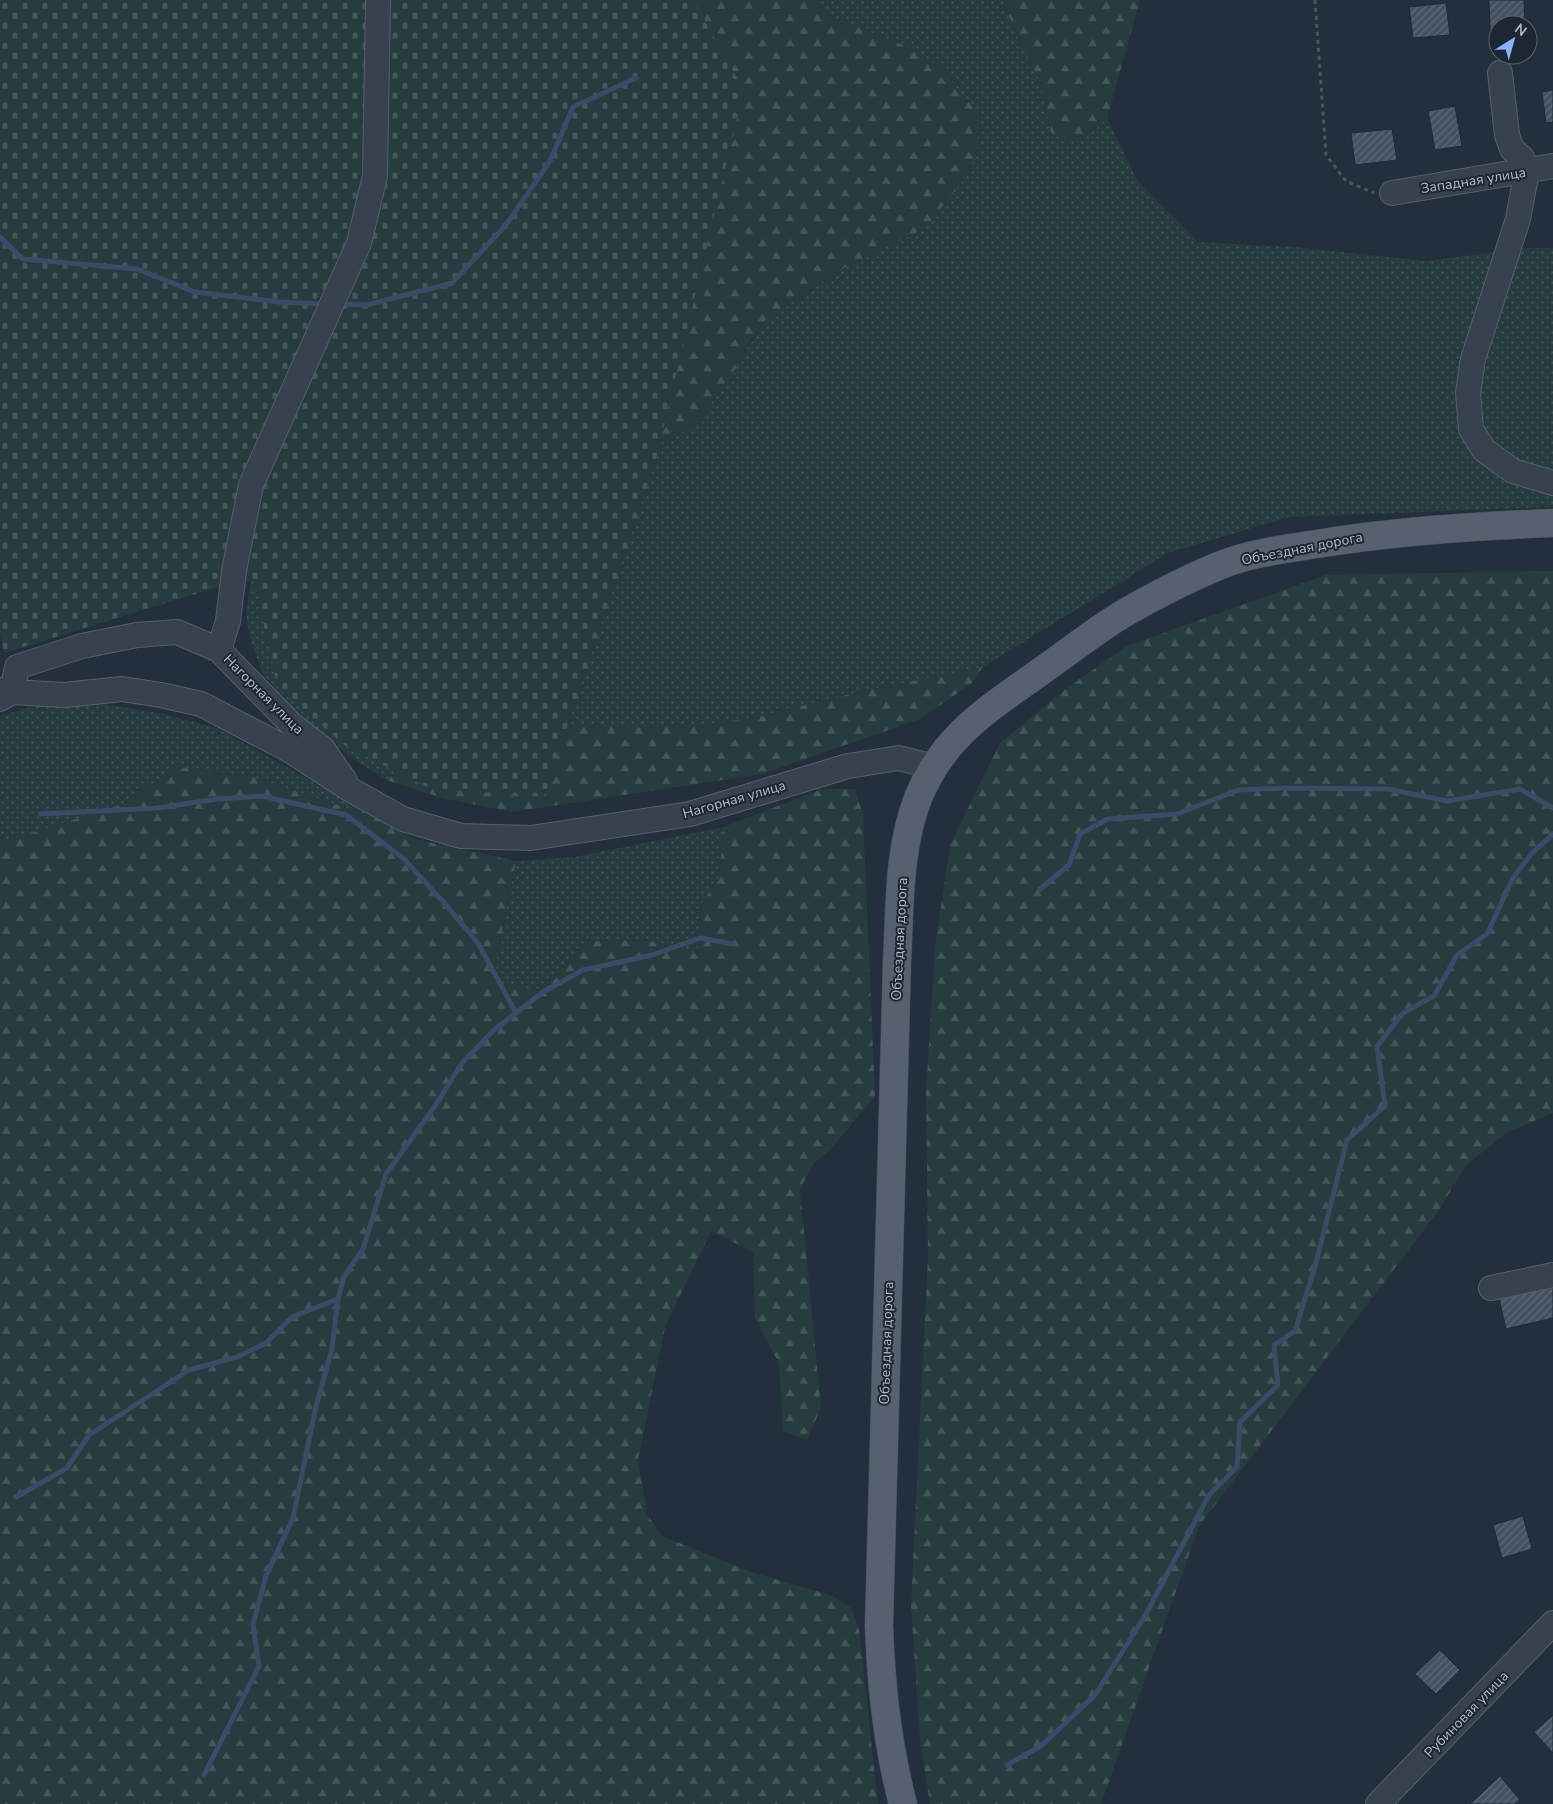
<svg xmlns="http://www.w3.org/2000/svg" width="1553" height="1804" font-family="'Nunito Sans',sans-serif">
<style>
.green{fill:url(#green-dots)}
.forest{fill:url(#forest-firs)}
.cemetery{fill:url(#cemetery-stones)}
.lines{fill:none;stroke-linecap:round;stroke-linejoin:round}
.stream{stroke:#394c67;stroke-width:5}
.building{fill:url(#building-hatch);stroke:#1f2835}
.minor-casing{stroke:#565f6c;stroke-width:26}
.major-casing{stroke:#414a57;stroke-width:29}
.path{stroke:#44595c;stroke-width:3;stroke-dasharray:4 4;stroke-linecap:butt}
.minor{stroke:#38414e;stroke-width:24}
.major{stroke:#56606e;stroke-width:28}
.labels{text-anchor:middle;stroke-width:4;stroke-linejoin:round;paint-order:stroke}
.street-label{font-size:14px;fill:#b4bcc9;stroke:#1d2633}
</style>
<defs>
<pattern id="green-dots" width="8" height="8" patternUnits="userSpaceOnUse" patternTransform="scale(1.25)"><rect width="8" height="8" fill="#263c3f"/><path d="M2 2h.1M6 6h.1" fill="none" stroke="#435659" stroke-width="1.8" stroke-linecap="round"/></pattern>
<pattern id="forest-firs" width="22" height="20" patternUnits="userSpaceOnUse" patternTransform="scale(1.25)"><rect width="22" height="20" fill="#263c3f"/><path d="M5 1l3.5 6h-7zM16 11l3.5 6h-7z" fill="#435659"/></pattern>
<pattern id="cemetery-stones" width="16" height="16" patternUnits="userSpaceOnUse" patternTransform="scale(1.25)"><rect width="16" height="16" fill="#263c3f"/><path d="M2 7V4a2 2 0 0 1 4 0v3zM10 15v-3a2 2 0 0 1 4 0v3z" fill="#435659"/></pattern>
<pattern id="building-hatch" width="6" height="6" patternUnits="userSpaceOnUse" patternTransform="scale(1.25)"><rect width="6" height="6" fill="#455162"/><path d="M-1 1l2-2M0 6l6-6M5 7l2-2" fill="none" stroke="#5d6877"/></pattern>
</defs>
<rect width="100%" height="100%" fill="#242f3e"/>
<!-- green -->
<path class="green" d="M813,0H1002L1027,58L1040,80L1051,133L1090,134L1107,118L1137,180L1198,242L1293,247L1426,261L1529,248H1553V507L1289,517L1168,553L983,667L863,691L753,718L686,727H582L516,717L416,753L386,780C341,752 297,718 265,676C259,668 248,632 247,622C246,603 252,580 254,561L680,434L701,418L767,318L844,268L924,229L910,48L825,14Z
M86,701L164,714L219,729L379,819L250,776L178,767L120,805L0,843V716L41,704Z
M724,827L719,877L702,903L697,954L647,940L590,941L543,992L492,981L516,861L574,857Z"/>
<!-- forest -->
<path class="forest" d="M0,0H813L825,14L910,48L941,68L978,114V147L968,175L924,229L844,268L767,318L750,341L735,369L701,418L680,434L561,492Z
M1002,0H1140L1107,118L1090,134L1070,141L1051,133L1040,80L1027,58Z
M1553,571V1113L1508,1132L1466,1165L1439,1210L1199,1526L1101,1804H930L920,1740L911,1605L928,1257L926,1093L935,947L950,845L1000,743L1067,688L1127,646L1326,575Z
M983,667L972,683L920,719L762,774L512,812L442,798L386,780L416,753L516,717L582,727H686L753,718L863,691Z
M178,767L250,776L379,819L415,839L516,861L492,981L543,992L590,941L647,940L697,954L702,903L719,877L724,827L822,789H855L863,815L875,1096L830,1150L813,1164L800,1190L821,1408L807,1440L783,1431L779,1363L755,1319L753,1252L711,1231L665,1327L638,1460L647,1514L662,1536L751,1572L833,1596L851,1608L859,1629L878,1804H0V843L120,805Z"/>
<!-- cemetery -->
<path class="cemetery" d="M0,0H693L744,90L656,459L544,797L429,788L347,747L278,689L254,580L211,589L4,653L0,635Z"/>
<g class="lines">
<!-- stream -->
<path class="stream" d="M0,237L23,259L137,269L195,292L279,302L324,304
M340,304L367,305L452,283L506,225L550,161L573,107L636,78
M40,814L157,808L218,799L262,796L346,815L404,859L446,905L478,943L516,1013
M1040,889L1069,865L1080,834L1108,819L1177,814L1238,790L1286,788L1388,789L1447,801L1520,789L1553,808
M16,1497L67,1468L89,1435L189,1370L237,1357L266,1343L292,1317L338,1299
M1007,1765L1041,1746L1095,1695L1146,1614L1209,1495L1237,1467L1240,1422L1278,1385L1274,1345L1295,1331L1316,1263L1347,1140L1385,1106L1377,1046L1403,1013L1434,996L1457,955L1487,934L1513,878L1531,854L1553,834
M204,1775L259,1666L253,1624L266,1576L293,1518L316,1406L332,1349L338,1299L344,1277L363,1249L386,1174L435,1106L462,1063L494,1030L543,992L583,970L652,955L700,938L733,944"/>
</g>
<!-- building -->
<path class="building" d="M1489,0H1524L1525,25H1498V30H1490Z
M1446,3L1450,35L1413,38L1409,7Z
M1553,90V122L1546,123L1542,92Z
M1455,106L1462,146L1435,150L1428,111Z
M1392,129L1397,160L1355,165L1351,133Z
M1553,1282V1318L1506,1329L1498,1294Z
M1523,1516L1532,1549L1502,1558L1493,1525Z
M1440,1650L1460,1670L1436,1694L1415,1674Z
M1553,1715V1753L1534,1732Z
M1500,1776L1520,1800L1515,1804H1470Z"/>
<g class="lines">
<!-- minor casing -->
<g class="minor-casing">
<path id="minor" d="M1500,73L1507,135L1512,149L1522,158L1527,171L1518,219L1473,359L1468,393L1471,429L1484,450L1513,471L1553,483
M1392,193L1553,166
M219,650L228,621L234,571L251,485L359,243L375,176L378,0
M0,690L12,692L17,667L82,646L137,635L177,632L219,650L292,725L322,748L345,781
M0,699L12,692L64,695L122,689L161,695L201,704L289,750L351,790L403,819L461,836L531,838L690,814L848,766L899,758L934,767
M1491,1288L1553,1275
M1378,1804L1553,1623"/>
</g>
<!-- major casing -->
<g class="major-casing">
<path id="major" d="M903,1804C887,1744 881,1687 879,1625L897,962C900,907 898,850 918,798C944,735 987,710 1040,672C1069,652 1098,628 1128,611C1158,594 1189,578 1221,565C1251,553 1285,549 1317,544C1395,531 1473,526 1553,523"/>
</g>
<!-- path -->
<path class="path" d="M1315,0L1326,155L1346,181L1374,193"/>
<!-- minor -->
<use href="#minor" class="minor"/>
<!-- major -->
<use href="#major" class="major"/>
</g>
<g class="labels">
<!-- street labels -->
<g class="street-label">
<text transform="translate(1473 180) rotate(-9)" y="5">Западная улица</text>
<text transform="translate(1302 548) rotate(-11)" y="5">Объездная дорога</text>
<text transform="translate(264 694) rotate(45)" y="5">Нагорная улица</text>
<text transform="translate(734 799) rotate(-16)" y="5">Нагорная улица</text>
<text transform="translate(899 939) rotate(-87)" y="5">Объездная дорога</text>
<text transform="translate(886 1343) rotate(-88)" y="5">Объездная дорога</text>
<text transform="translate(1466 1714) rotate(-46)" y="5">Рубиновая улица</text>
</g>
</g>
<!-- north arrow -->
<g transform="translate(1513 40) rotate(37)"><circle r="24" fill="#1d2633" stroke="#59626f"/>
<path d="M0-4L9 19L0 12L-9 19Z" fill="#8ab4f8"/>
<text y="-8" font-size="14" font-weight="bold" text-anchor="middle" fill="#b4bcc9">N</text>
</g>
</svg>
